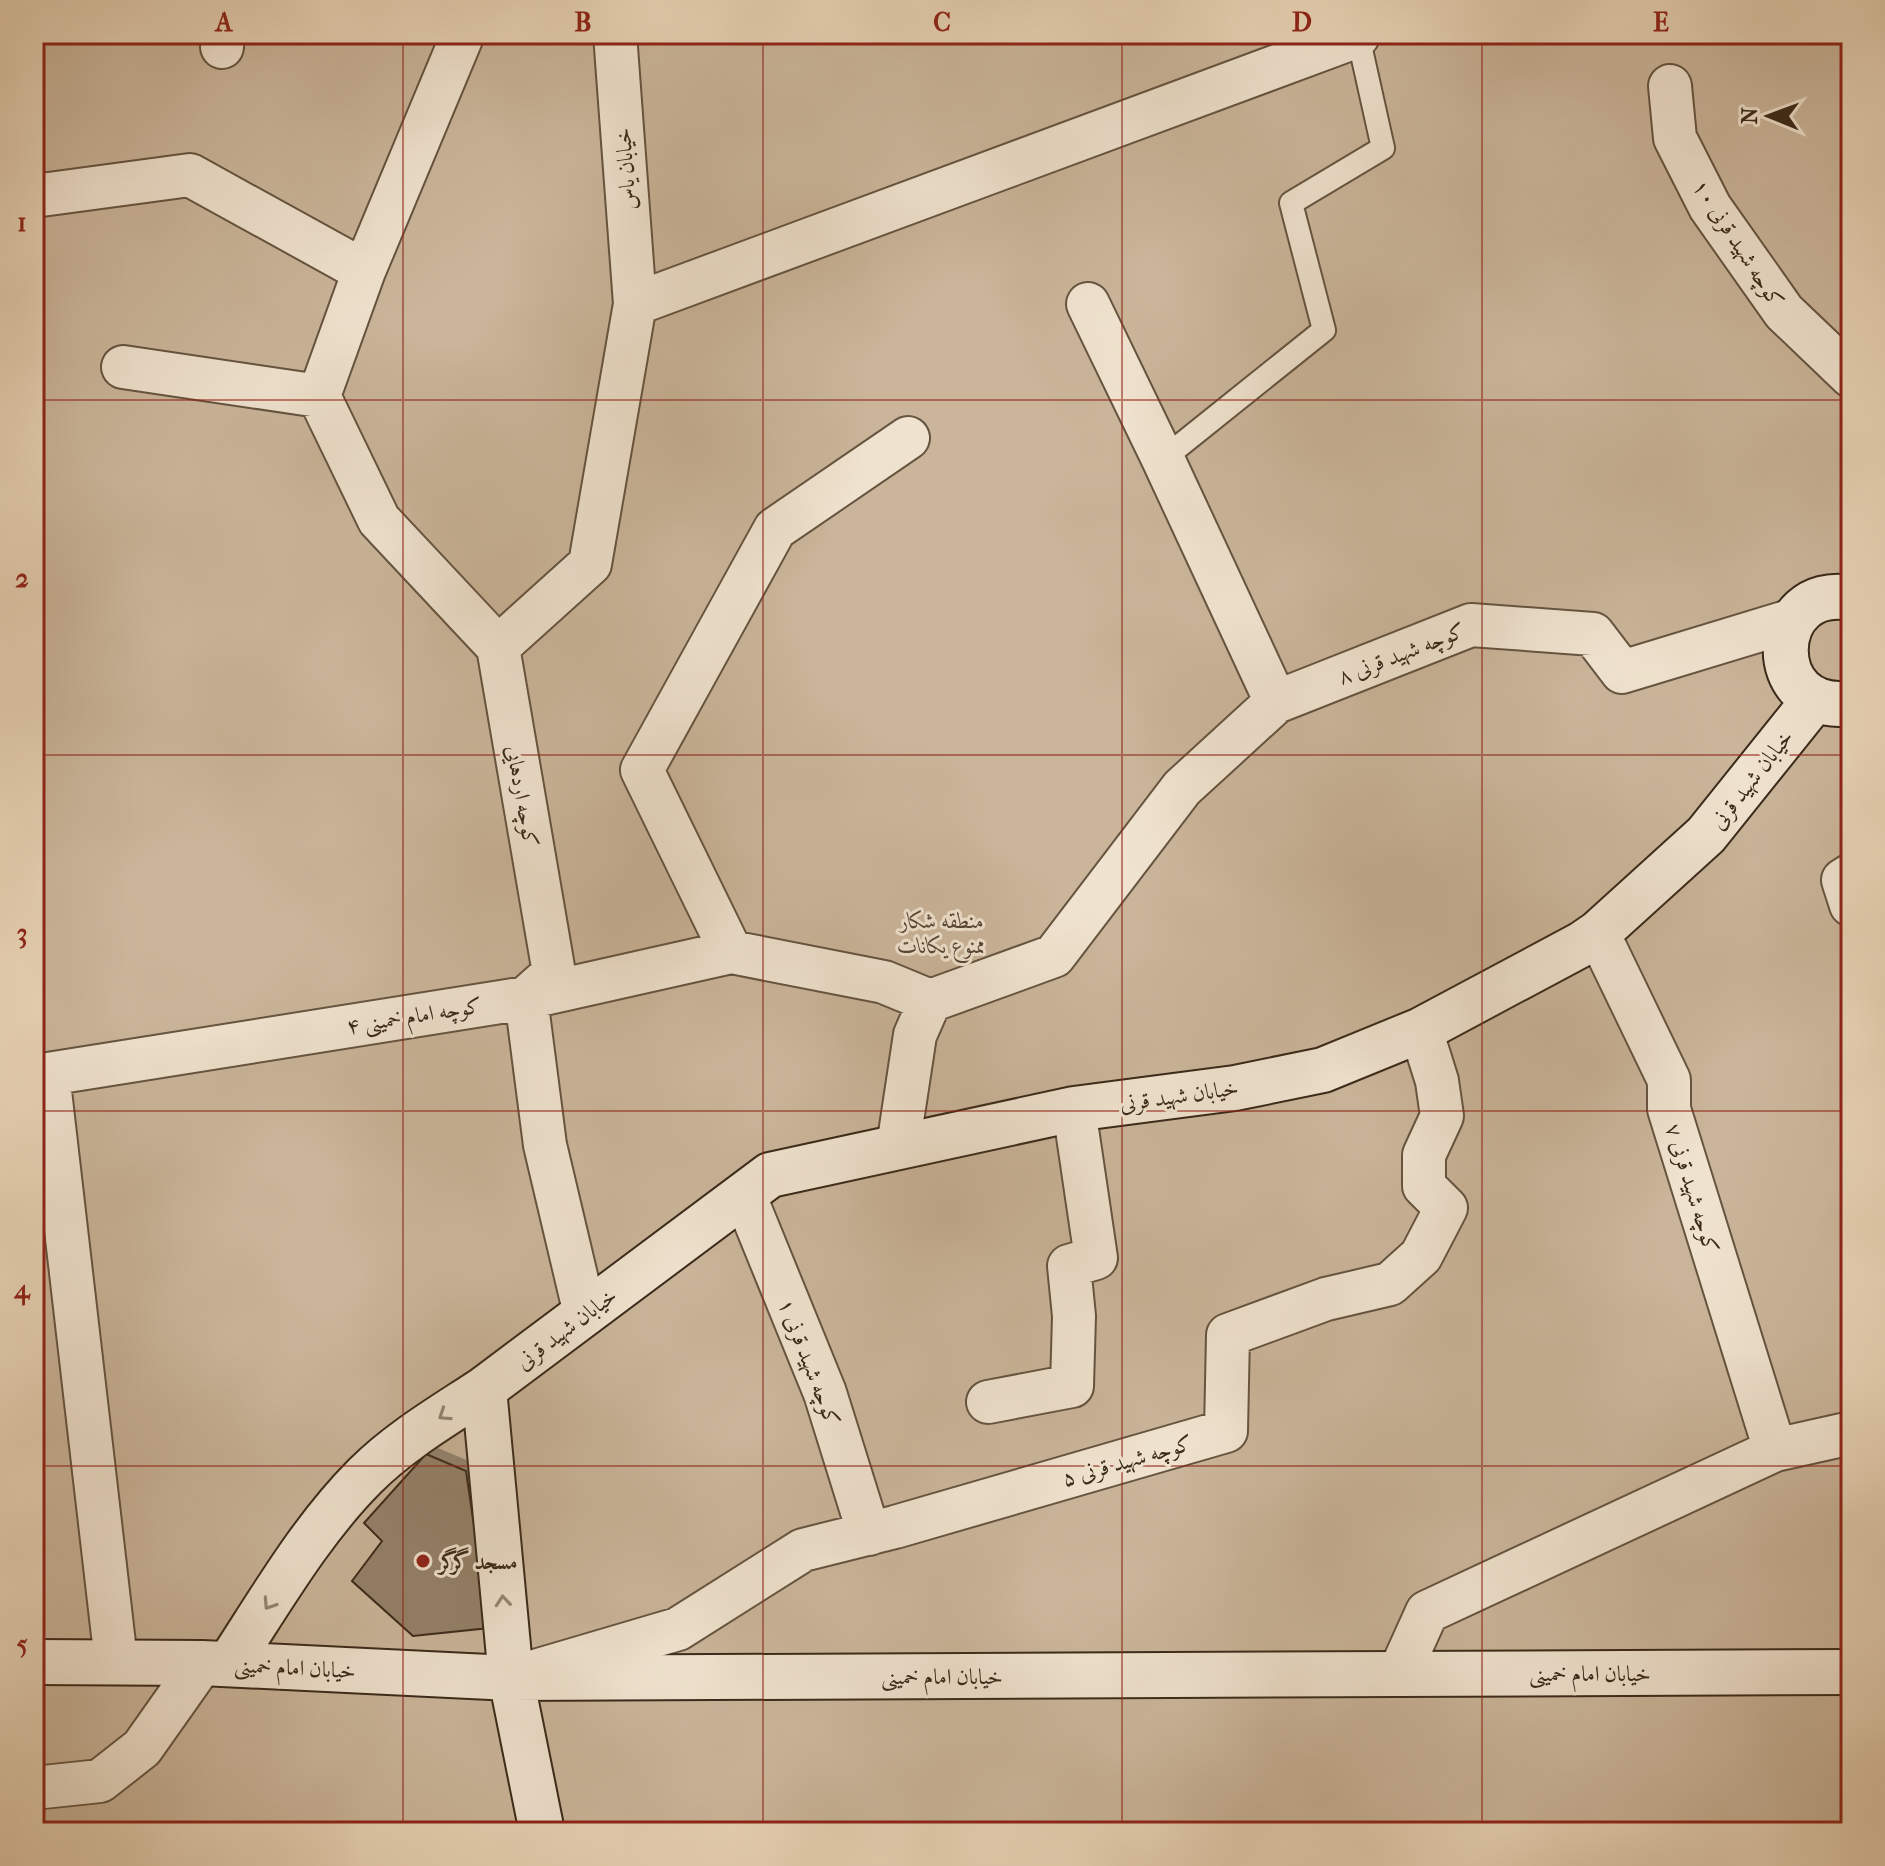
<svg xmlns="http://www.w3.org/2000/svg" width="1885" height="1866" font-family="'IM FELL French Canon',Amiri,serif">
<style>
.green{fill:#cab59a;stroke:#82705a;stroke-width:2}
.building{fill:#94816a;stroke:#3a2a1a;stroke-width:2;filter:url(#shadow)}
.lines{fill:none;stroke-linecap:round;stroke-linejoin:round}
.lane-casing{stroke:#655440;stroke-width:26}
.street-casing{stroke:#655440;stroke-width:46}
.secondary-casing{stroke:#3a2a1a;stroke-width:48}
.lane{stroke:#efe2ce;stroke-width:22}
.street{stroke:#efe2ce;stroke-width:42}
.secondary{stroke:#efe2ce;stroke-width:44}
.oneway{stroke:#948674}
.grid{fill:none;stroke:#8f2418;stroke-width:2;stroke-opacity:0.55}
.poi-dot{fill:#8f2418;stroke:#efe2ce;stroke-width:3}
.labels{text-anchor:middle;stroke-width:6;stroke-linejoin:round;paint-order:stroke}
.street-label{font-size:22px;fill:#3a2a1a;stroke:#efe2ce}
.park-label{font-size:22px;font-style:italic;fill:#574634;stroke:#efe2ce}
.poi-label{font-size:22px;font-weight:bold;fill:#3a2a1a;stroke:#efe2ce;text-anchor:start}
.neatline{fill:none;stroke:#8f2418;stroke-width:3}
.grid-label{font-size:26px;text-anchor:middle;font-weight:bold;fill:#8f2418}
</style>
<defs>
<filter id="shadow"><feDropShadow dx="7" dy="-7" stdDeviation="0" flood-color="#0004"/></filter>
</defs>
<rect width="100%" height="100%" fill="#e7d2b4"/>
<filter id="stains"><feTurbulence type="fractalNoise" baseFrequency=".0025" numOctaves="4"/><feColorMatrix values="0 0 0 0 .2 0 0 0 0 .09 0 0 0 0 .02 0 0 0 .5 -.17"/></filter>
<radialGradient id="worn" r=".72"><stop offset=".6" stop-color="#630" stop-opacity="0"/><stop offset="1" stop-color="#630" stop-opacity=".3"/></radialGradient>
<!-- green -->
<path class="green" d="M34,34H1851V1832H34Z"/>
<!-- building -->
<path class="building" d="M426,1454L466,1471L489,1628L413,1636L352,1581L382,1541L364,1523Z"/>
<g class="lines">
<!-- lane casing -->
<g class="lane-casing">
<path id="lane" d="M1163,459L1324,330L1291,203L1383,148L1358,36L1361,34"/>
</g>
<!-- street casing -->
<g class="street-casing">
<path id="street" d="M463,34L364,271L319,396L379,520L498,647
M222,47L223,34
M1670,86L1675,138L1710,207L1784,312L1851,376
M34,196L190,175L364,271
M635,304L1358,36
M123,367L319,396
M1276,702L1471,625L1593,634L1622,672L1793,620
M1851,875L1843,880L1851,905
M1598,933L1669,1080V1109L1775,1450
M731,952L884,982L930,1001L1054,956L1182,788L1276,702L1163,459L1088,304
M898,1147L915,1035L930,1001
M744,1194L825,1393L869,1534
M585,1314L545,1145L526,998L554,973L498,647L590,564L635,304L615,34
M988,1402L1072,1386L1074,1316L1069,1266L1096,1258L1074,1109
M116,1661L48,1074L526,998L731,952L642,770L775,529L908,438
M532,1672L678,1629L803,1550L895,1527L1226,1431L1228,1335L1326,1299L1390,1284L1421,1256L1446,1208L1424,1186V1155L1442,1116L1437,1081L1421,1030
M1399,1674L1427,1612L1775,1450L1851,1433
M34,1788L100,1781L142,1748L202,1663"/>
</g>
<!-- secondary casing -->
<g class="secondary-casing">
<path id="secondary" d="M1851,598C1766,582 1762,716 1851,703
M484,1389L770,1175L1074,1109L1235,1088L1323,1070L1421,1030L1582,944L1598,933L1706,835L1815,699
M34,1662L202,1663L511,1678L1851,1672
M229,1664C271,1600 311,1530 365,1476C400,1441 443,1416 484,1389L511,1678L542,1832"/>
</g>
<!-- lane -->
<use href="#lane" class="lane"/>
<!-- street -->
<use href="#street" class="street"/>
<!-- secondary -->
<use href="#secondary" class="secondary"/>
</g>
<!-- one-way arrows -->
<defs><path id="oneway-chevron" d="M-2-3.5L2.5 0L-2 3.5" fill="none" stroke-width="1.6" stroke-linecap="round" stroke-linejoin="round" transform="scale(2)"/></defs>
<g class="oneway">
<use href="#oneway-chevron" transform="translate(444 1415) rotate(147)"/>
<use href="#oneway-chevron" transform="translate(503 1601) rotate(-95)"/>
<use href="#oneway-chevron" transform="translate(269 1604) rotate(123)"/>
</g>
<!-- grid -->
<path class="grid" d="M403,34V1832M763,34V1832M1122,34V1832M1482,34V1832M34,400H1851M34,755H1851M34,1111H1851M34,1466H1851"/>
<!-- markers -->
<circle class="poi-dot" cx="423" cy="1561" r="8"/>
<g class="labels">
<!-- street labels -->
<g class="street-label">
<text transform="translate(625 169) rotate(-94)" y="8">خیابان یاس</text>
<text transform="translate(1739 243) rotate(57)" y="8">کوچه شهید قرنی ۱۰</text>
<text transform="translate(1401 653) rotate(-21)" y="8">کوچه شهید قرنی ۸</text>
<text transform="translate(1751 779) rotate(-52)" y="8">خیابان شهید قرنی</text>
<text transform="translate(523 796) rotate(80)" y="8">کوچه اردهایی</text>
<text transform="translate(414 1015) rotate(-9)" y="8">کوچه امام خمینی ۴</text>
<text transform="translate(1179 1095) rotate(-8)" y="8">خیابان شهید قرنی</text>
<text transform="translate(1693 1188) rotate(73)" y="8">کوچه شهید قرنی ۷</text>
<text transform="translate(566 1328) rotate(-37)" y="8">خیابان شهید قرنی</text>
<text transform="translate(810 1362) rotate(69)" y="8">کوچه شهید قرنی ۱</text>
<text transform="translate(1127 1460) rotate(-16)" y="8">کوچه شهید قرنی ۵</text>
<text transform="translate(295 1667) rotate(3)" y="8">خیابان امام خمینی</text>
<text x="1590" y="1681">خیابان امام خمینی</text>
<text x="942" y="1684">خیابان امام خمینی</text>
</g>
<!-- park labels -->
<g class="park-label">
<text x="942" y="928">منطقه شکار<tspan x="942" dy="25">ممنوع یکانات</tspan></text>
</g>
<!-- poi labels -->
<g class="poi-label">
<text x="439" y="1569">مسجد گرگر</text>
</g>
</g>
<!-- margin -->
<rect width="1885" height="1866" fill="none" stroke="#e7d2b4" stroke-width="88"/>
<!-- north arrow -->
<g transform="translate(1769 116) rotate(271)" stroke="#efe2ce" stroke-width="6" paint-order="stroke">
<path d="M0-6L14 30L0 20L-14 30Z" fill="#3a2a1a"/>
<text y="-12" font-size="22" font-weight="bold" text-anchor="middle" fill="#3a2a1a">N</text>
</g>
<rect x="44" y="44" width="1797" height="1778" class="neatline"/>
<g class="grid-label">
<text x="224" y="31">A</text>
<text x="583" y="31">B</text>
<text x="942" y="31">C</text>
<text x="1302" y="31">D</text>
<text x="1661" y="31">E</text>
<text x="22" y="231">1</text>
<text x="22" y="587">2</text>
<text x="22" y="942">3</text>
<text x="22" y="1298">4</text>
<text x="22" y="1653">5</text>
</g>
<rect width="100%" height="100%" filter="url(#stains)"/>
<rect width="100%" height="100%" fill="url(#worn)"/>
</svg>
